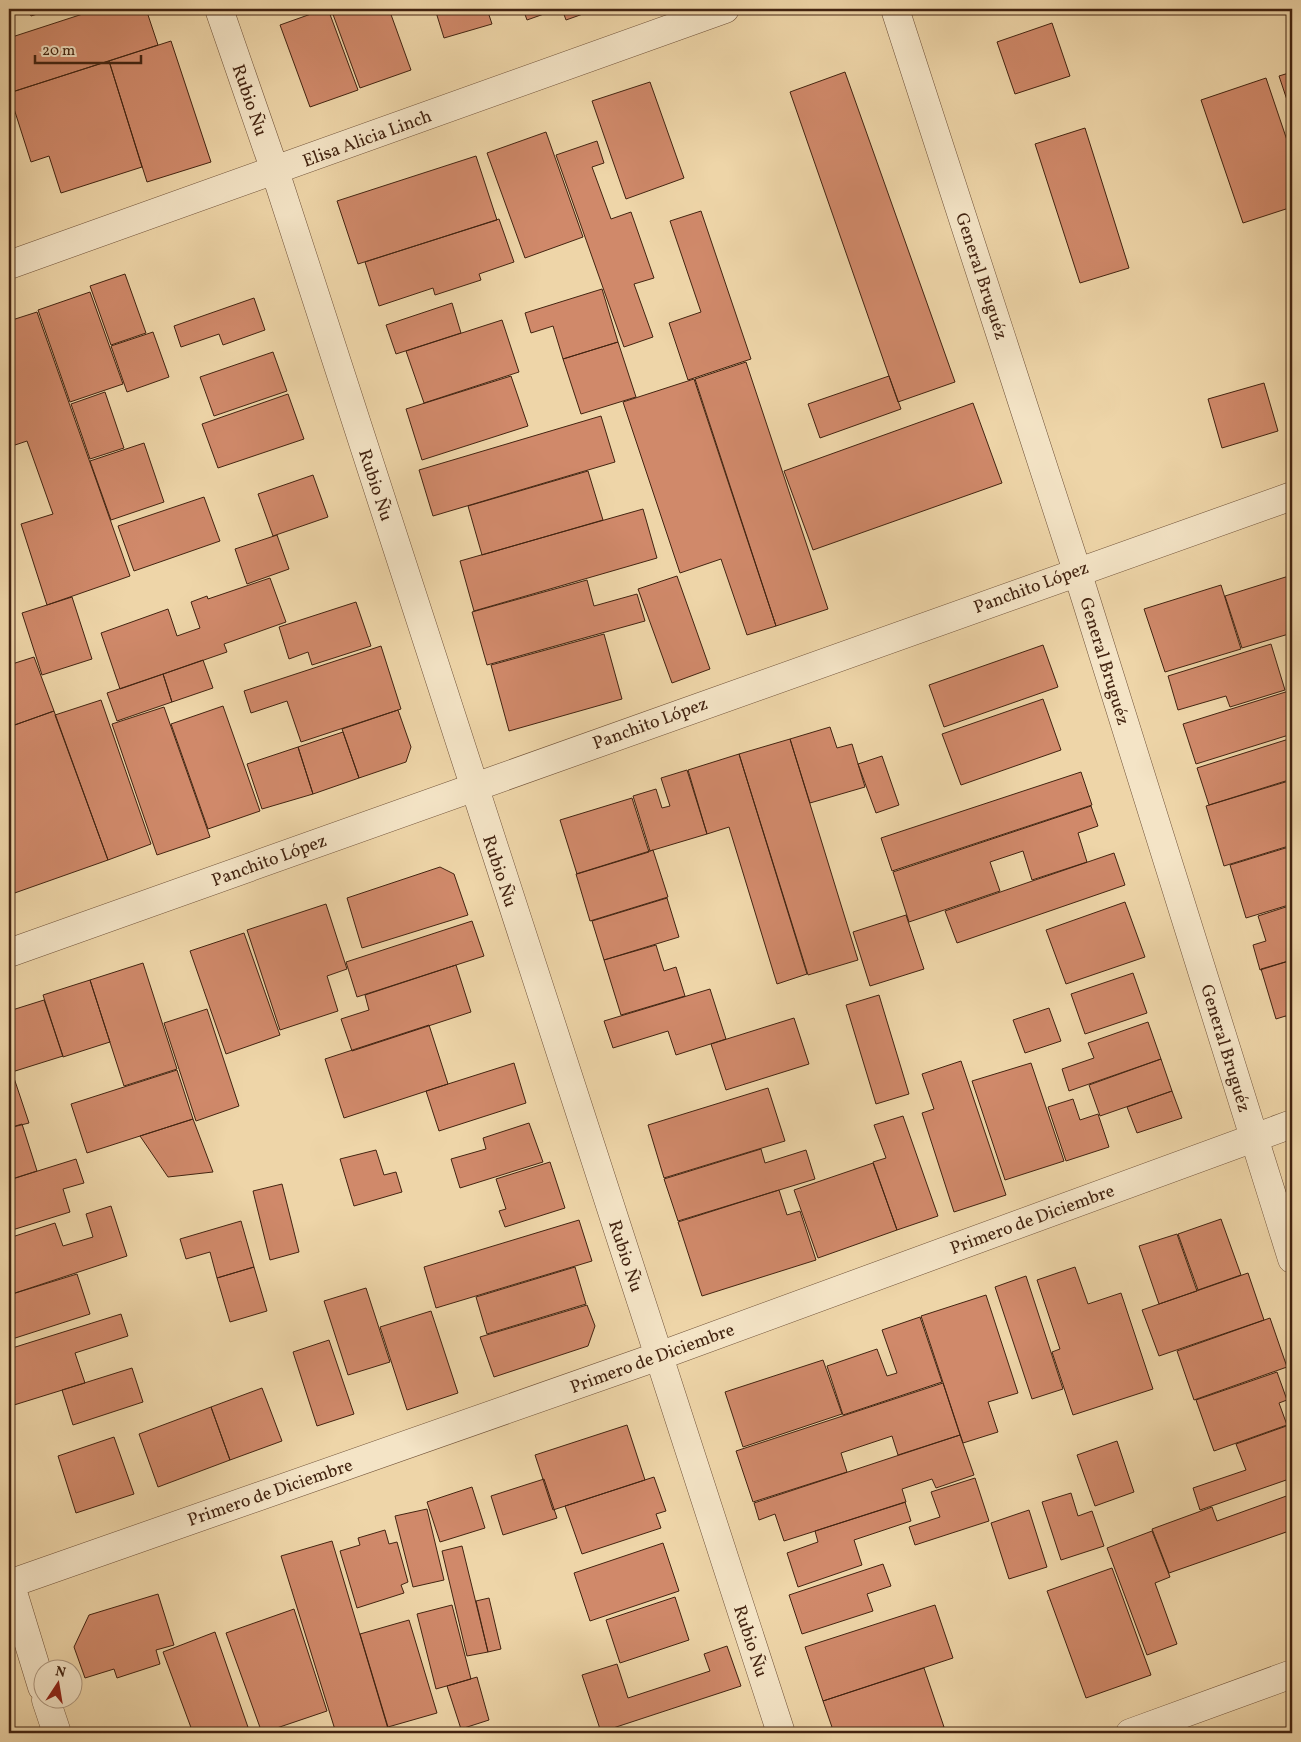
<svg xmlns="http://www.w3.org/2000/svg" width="1301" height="1742" font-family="Vollkorn,serif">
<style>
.building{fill:#d0896a;stroke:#432411}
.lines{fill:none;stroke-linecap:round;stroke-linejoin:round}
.minor-casing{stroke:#6e5037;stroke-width:29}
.minor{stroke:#f4e4c6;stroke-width:28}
.labels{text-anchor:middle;stroke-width:5;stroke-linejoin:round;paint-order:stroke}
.street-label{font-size:18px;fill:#432411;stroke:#f4e4c6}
</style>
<rect width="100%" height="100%" fill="#eed5a8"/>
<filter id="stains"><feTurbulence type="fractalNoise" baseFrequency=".004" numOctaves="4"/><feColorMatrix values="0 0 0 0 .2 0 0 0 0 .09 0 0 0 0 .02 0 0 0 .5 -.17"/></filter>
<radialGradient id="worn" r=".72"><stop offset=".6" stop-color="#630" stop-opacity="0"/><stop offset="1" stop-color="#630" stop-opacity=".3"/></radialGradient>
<!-- building -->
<path class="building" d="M28,9H53L31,16Z
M98,9H146L158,45L9,93V38Z
M325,9H328L358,90L310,107L280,25Z
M331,9H389L411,70L360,88Z
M435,9H487L492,24L444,38Z
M523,9H558L527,20Z
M562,9H597L566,20Z
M1052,23L1070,76L1015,94L997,42Z
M171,41L211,162L147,182L109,61Z
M109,61L142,167L61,193L49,156L31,162L9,93Z
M845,72L955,382L898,402L790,92Z
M1292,72V115L1279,76Z
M1266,78L1292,155V207L1243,223L1201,100Z
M650,82L684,178L626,199L592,101Z
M1085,128L1129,268L1080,283L1035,144Z
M546,132L583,237L525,258L487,153Z
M597,141L604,163L592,167L611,219L631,212L654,278L634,284L653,337L624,347L556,155Z
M476,156L497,220L358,264L337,201Z
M701,211L751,359L688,380L669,323L701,312L670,221Z
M499,219L514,262L479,274L481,280L435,295L433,288L379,306L365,262Z
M125,274L146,333L111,345L90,286Z
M602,289L618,342L563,359L553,326L531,333L525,313Z
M90,292L123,384L70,402L38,310Z
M254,298L265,330L223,345L219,334L181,347L174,326Z
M452,303L461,333L396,354L386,325Z
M37,312L130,576L47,605L21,524L53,514L27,441L9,447V321Z
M502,320L519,372L424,403L406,351Z
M153,332L169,377L127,392L111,346Z
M618,342L636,397L581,414L563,359Z
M273,352L287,391L214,416L200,377Z
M746,362L828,609L776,626L695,379Z
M511,376L528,426L422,460L406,409Z
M889,376L901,409L820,438L808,404Z
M694,379L776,626L747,635L721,559L680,573L623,402Z
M1264,383L1278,431L1222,448L1208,399Z
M105,392L124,448L90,459L71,404Z
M288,394L304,439L218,468L202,424Z
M973,403L1002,483L813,550L784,471Z
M601,416L615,462L433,516L419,470Z
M144,443L164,502L111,520L90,461Z
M588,471L603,520L482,555L468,506Z
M313,475L328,517L273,536L258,494Z
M204,497L220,541L134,571L118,526Z
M643,509L657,558L474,611L460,561Z
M277,535L289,569L247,584L235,549Z
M1292,575V633L1242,648L1225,596Z
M677,576L710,669L672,683L638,589Z
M270,578L286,622L224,644L227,652L120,689L101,633L168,609L177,636L200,628L191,602L207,596L208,599Z
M587,580L594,606L637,594L645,621L487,665L472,612Z
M1221,585L1241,649L1165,672L1144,609Z
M72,597L92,659L42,675L22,613Z
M356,602L371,646L312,665L308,652L289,659L279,627Z
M604,634L622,699L509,731L491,665Z
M1271,644L1285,690L1230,707L1226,696L1178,710L1168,676Z
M1043,645L1058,687L944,727L929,685Z
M381,646L401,709L301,742L287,701L251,713L244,691Z
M34,657L54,711L9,727V665Z
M203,660L213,688L172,702L163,674Z
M163,674L172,702L117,721L107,693Z
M1292,690V734L1196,764L1183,724Z
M1043,699L1061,750L961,785L942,734Z
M101,700L151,844L108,860L55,715Z
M223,706L260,811L208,829L171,724Z
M164,707L210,837L157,855L112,724Z
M398,710L411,747L406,762L359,778L342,729Z
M54,711L108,860L9,895V727Z
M830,727L837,748L852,744L865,787L810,803L790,739Z
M343,732L359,778L313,794L298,747Z
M1292,738V779L1209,805L1197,768Z
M790,739L858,960L808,975L739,754Z
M298,747L313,794L262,809L247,764Z
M739,754L807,974L777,984L729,827L707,834L688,770Z
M882,756L899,805L876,813L858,764Z
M687,770L707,834L650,851L633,796L656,789L662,808L670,806L661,778Z
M1081,772L1092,805L892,871L881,838Z
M1292,780V845L1224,866L1206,806Z
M632,798L649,852L577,874L560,820Z
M1091,806L1098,826L1078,833L1087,862L1032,880L1023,851L990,862L1000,891L909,922L893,872Z
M1292,846V904L1246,918L1230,865Z
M653,850L668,897L590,921L576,874Z
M1114,853L1125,885L957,943L945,911Z
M440,867L454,874L468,915L362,948L347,898Z
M667,898L679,937L604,960L592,921Z
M1125,902L1145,957L1066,984L1046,930Z
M326,904L347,969L327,976L338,1011L280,1030L247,930Z
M1292,905V960L1260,970L1253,945L1266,941L1258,916Z
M906,915L924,969L870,986L853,932Z
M472,921L484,956L357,997L346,962Z
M244,933L280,1035L226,1054L190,951Z
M656,945L664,971L676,967L685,996L621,1015L604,960Z
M1292,960V1014L1276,1019L1261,969Z
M143,963L177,1069L124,1086L90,980Z
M456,965L471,1012L352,1051L341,1019L369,1010L365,995Z
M1133,973L1147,1013L1085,1034L1071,994Z
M90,980L110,1042L63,1057L43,995Z
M710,989L726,1039L676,1055L668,1031L613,1048L604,1021Z
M879,995L909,1094L876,1104L846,1005Z
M44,1000L63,1056L12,1072L9,1063V1011Z
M1049,1008L1061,1041L1025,1053L1013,1020Z
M207,1009L239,1106L196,1121L164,1023Z
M1292,1014V1037L1286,1016Z
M794,1018L809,1064L726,1090L711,1044Z
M1148,1022L1161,1059L1069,1091L1062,1069L1094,1058L1088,1043Z
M429,1025L448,1084L344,1118L325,1059Z
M1161,1059L1172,1091L1100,1116L1089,1085Z
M961,1061L1006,1195L954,1212L922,1113L934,1109L922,1074Z
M514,1063L526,1103L439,1131L426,1091Z
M1031,1063L1064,1161L1005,1180L972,1081Z
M177,1070L193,1119L87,1153L71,1104Z
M12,1072L29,1123L9,1128V1073Z
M768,1088L785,1141L664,1178L648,1125Z
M1172,1091L1182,1118L1137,1133L1127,1107Z
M1073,1099L1080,1120L1098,1114L1109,1147L1066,1161L1048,1107Z
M903,1116L938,1216L897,1230L873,1162L886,1158L874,1125Z
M193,1119L213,1172L168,1177L140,1136Z
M529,1123L543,1162L460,1188L451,1159L486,1149L483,1138Z
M22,1124L37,1171L9,1180V1128Z
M761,1149L765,1163L806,1150L815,1179L678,1221L664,1179Z
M376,1150L384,1175L396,1172L402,1192L354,1206L340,1159Z
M76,1159L84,1183L63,1189L70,1212L9,1231V1180Z
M550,1162L565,1208L505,1227L499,1211L506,1209L496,1179Z
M873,1163L897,1230L818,1258L794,1190Z
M282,1184L299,1252L270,1260L253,1191Z
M779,1190L787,1215L800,1211L816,1260L702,1296L678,1222Z
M111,1206L127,1256L9,1295V1238L55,1223L63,1246L93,1237L86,1214Z
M1221,1219L1241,1275L1198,1290L1178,1234Z
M579,1220L592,1261L436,1308L424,1267Z
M241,1221L254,1267L217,1278L210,1252L186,1259L180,1239Z
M1177,1234L1197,1291L1159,1304L1139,1246Z
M254,1267L267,1311L230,1322L217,1278Z
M575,1267L586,1304L487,1334L476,1297Z
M1075,1267L1088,1304L1121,1293L1153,1389L1073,1415L1052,1352L1060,1349L1037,1280Z
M1248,1273L1264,1320L1159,1356L1142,1310Z
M77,1274L90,1314L9,1340V1295Z
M1026,1276L1063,1389L1032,1399L995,1287Z
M366,1288L390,1362L348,1375L324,1301Z
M986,1295L1018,1393L988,1402L998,1432L963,1443L921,1316Z
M587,1305L595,1326L588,1346L494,1377L480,1337Z
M431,1311L458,1393L407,1410L380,1327Z
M121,1314L128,1336L75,1353L85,1383L14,1405L9,1390V1349Z
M920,1317L942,1382L843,1415L827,1366L877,1349L887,1376L897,1373L882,1330Z
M1270,1318L1287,1367L1194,1400L1177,1351Z
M329,1340L354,1414L317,1426L293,1352Z
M823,1360L842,1414L743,1447L725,1392Z
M132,1368L143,1402L73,1425L62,1390Z
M1277,1372L1287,1400L1279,1403L1287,1425L1214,1451L1196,1400Z
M943,1383L960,1435L898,1455L892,1436L841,1453L847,1472L753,1502L736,1451Z
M262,1388L282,1441L230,1460L211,1407Z
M211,1407L230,1460L158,1487L139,1434Z
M1292,1424V1478L1200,1510L1193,1488L1246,1470L1236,1444Z
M627,1425L645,1480L553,1510L535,1455Z
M960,1435L974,1475L936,1488L932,1479L902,1489L906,1502L784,1541L775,1514L759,1520L754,1503Z
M114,1437L134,1494L76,1513L58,1456Z
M1117,1441L1134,1492L1095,1506L1077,1455Z
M654,1477L666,1511L656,1514L661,1528L582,1554L565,1506Z
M975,1478L989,1521L915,1545L909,1527L940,1517L931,1492Z
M544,1479L557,1518L503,1535L491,1496Z
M472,1487L485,1528L440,1542L427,1502Z
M1071,1493L1078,1516L1092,1511L1104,1546L1061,1560L1042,1502Z
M1292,1494V1530L1169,1573L1152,1529L1212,1507L1217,1521Z
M905,1502L911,1521L854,1540L862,1565L798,1587L787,1553L818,1542L815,1531Z
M427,1509L444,1580L413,1587L395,1516Z
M1029,1510L1047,1567L1009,1579L991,1523Z
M385,1530L389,1544L397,1542L408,1582L401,1585L404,1593L357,1608L340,1551L360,1545L358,1538Z
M1152,1531L1170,1577L1155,1583L1177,1644L1147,1655L1107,1548Z
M332,1541L389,1732L386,1733H336L281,1556Z
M663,1543L679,1591L590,1621L574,1573Z
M462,1546L488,1652L467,1656L442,1551Z
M883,1564L891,1586L867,1594L873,1611L802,1634L789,1595Z
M1112,1568L1151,1675L1086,1698L1047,1591Z
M158,1594L174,1645L156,1650L160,1664L117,1678L114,1669L85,1678L74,1647L89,1615Z
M675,1597L689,1640L620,1663L606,1620Z
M489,1598L501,1649L488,1652L476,1601Z
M452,1605L471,1679L436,1689L417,1614Z
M935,1605L953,1658L823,1701L805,1647Z
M294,1609L327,1711L262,1733L226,1633Z
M409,1620L437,1713L388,1727L360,1634Z
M215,1632L250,1733H193L163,1652Z
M727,1646L741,1686L601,1732L582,1675L617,1664L628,1698L710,1671L704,1654Z
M924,1668L944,1727L924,1733H834L823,1701Z
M477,1677L489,1720L461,1729L447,1686Z"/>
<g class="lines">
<!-- minor casing -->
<g class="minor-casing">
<path id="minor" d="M219,9L275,171L781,1733
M895,9L1077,571L1292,1259
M9,265L725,9
M9,953L1292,496
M9,1579L42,1687
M9,1584L659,1356L1292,1124
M46,1700L57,1733
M1130,1733L1292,1674"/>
</g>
<!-- minor -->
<use href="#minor" class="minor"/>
</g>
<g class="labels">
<!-- street labels -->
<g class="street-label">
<text transform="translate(250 100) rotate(71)" y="6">Rubio Ñu</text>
<text transform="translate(367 138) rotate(-20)" y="6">Elisa Alicia Linch</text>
<text transform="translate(982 276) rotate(72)" y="6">General Bruguéz</text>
<text transform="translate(376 485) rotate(72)" y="6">Rubio Ñu</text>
<text transform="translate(1031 587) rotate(-20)" y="6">Panchito López</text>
<text transform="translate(1105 661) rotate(73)" y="6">General Bruguéz</text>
<text transform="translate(650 723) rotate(-20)" y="6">Panchito López</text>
<text transform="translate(269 860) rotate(-20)" y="6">Panchito López</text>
<text transform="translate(500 871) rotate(72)" y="6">Rubio Ñu</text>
<text transform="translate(1226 1048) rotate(73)" y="6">General Bruguéz</text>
<text transform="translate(1032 1219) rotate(-20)" y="6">Primero de Diciembre</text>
<text transform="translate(626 1256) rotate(72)" y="6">Rubio Ñu</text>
<text transform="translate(652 1358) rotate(-20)" y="6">Primero de Diciembre</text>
<text transform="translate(270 1492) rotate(-19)" y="6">Primero de Diciembre</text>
<text transform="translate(751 1641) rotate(72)" y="6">Rubio Ñu</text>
</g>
</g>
<!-- margin -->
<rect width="1301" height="1742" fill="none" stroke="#eed5a8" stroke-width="30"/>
<rect x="10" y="10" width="1281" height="1722" fill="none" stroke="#432411" stroke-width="2.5"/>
<rect x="15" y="15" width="1271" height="1712" fill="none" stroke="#432411"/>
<!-- north arrow -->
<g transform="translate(58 1684) rotate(12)"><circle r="24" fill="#f4e4c6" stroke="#ad977e"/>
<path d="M0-4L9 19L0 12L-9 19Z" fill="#8f2418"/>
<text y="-8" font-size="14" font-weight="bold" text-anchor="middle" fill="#432411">N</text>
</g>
<!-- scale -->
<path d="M35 55v8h106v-8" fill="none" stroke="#432411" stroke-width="2.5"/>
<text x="42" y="55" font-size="15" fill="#432411" stroke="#f4e4c6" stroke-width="4" paint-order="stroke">20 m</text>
<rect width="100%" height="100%" filter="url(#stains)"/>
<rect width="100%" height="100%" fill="url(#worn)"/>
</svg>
